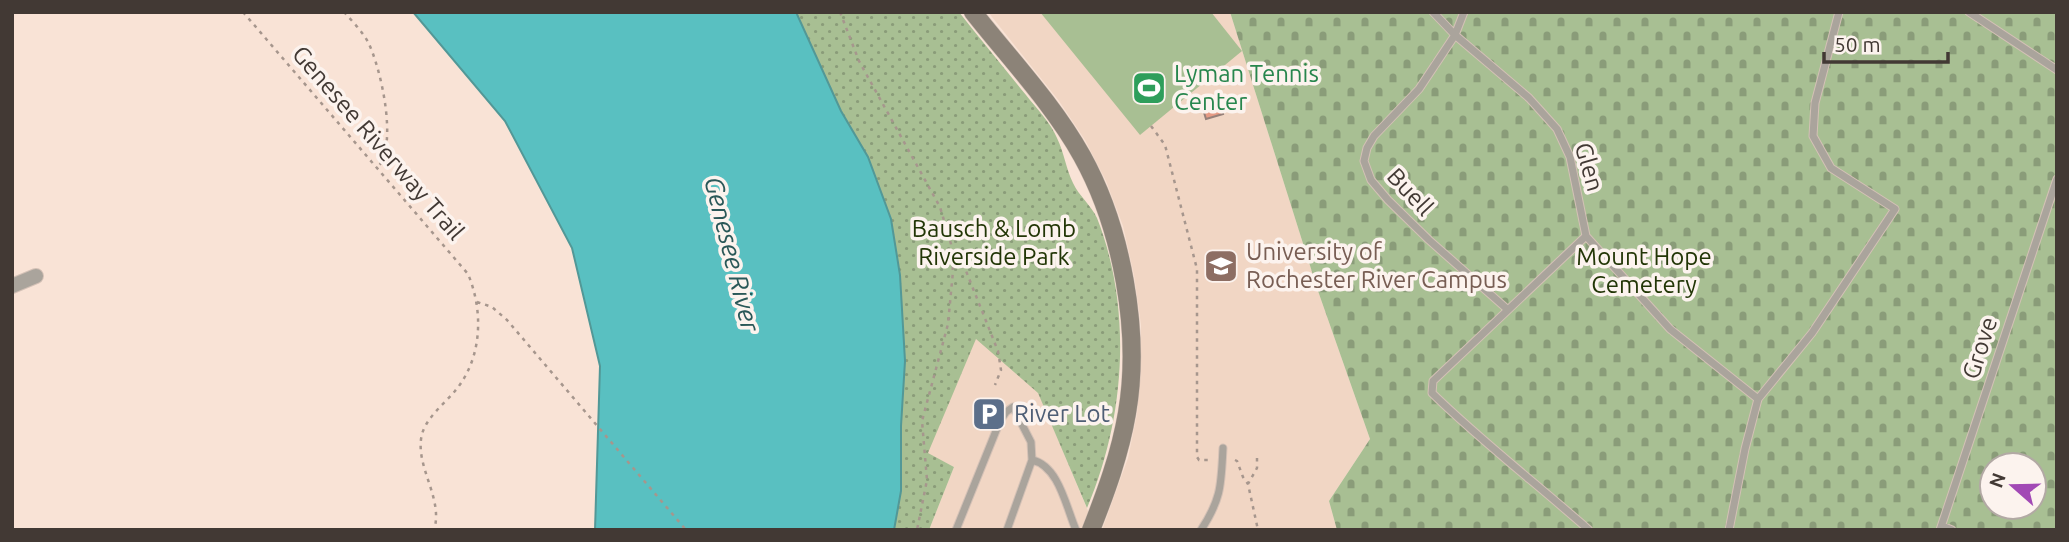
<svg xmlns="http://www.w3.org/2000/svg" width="2069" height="542" font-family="Ubuntu,sans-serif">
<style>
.built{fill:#f1d6c4}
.cemetery{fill:url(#cemetery-stones);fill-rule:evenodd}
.park{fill:url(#park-dots)}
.pitch{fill:#a8bf93}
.water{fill:#59c0c1;stroke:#529897;stroke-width:2}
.building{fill:#e69b85;stroke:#968079;stroke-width:2}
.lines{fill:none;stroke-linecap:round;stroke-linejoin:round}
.lane-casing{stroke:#d4c1b6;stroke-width:9}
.street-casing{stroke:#d4c1b6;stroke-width:16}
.secondary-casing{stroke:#d4c1b6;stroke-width:19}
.path{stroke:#a6968d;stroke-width:2.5;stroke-dasharray:3.5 5;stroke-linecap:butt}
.lane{stroke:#aaa49c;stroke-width:7}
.street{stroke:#aaa49c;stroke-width:14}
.secondary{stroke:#8c8378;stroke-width:18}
.labels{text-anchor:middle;stroke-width:7;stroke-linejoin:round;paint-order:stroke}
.leisure-label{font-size:24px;fill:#27864d;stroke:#fcf3ee;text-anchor:start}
.street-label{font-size:24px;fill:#423934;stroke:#fcf3ee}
.park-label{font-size:24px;fill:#223606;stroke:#fcf3ee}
.education-label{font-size:24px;fill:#785e54;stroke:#fcf3ee;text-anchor:start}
.service-label{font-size:24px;fill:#4e5e75;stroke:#fcf3ee;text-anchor:start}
.water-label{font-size:26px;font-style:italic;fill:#2a5858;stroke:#fcf3ee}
</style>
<defs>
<pattern id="cemetery-stones" width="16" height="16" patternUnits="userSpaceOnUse" patternTransform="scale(1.75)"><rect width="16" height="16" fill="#a8bf93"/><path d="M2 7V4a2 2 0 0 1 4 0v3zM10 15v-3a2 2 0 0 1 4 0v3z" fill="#8a9c79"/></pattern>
<pattern id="park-dots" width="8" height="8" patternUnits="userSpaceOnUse" patternTransform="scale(1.75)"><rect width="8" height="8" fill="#a8bf93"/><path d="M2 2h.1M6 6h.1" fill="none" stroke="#8a9c79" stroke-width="1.8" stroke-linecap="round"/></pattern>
</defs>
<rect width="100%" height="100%" fill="#f9e3d6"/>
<!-- built -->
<path class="built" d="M988,12H1230L1318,291L1370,439L1329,501L1337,530H1102L1128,458L1137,414L1141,370V325L1134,275L1123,226L1106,181L1085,140L1059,101Z
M976,338L1038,392L1096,530H929L954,467L927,453Z"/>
<!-- cemetery -->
<path class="cemetery" d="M1230,12H2057V530H1337L1329,501L1370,439L1318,291ZM1992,465H2034V507H1992Z"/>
<!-- park -->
<path class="park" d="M796,12H959C981,40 1004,68 1026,95C1036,108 1051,123 1057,138C1064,152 1066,169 1073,183C1079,196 1091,205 1097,218C1133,310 1125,419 1087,508L1038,393L976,339L928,453L954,467L929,530H894L901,491V426L905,361L900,275L868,157L841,111Z"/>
<!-- pitch -->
<path class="pitch" d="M1040,12H1211L1242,51L1140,135Z"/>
<!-- water -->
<path class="water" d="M413,12H796L841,111L868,157L891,219L900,275L905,361L901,426V491L894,530H595L600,366L572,248L505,121Z"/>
<!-- building -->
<path class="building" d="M1219,101L1223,114L1206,119L1202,106Z"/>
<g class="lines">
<!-- lane casing -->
<g class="lane-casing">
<path id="lane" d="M1433,12L1455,35L1529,98L1557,129L1570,157L1586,236L1433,381L1432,393C1481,441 1537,484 1589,530
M1464,12L1455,35L1419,89L1374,136L1367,148L1364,161L1371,180L1388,200L1429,240L1507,309
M1969,12L2057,70
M1586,236L1670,329L1758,399
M1032,460C1059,466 1066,507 1076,530
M1942,526L1952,530
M956,530L1000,421L1006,412L1013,407L1031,442L1032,460L1007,530
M1201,530C1222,498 1221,484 1223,448
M1729,530L1745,449L1758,399L1812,333L1895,209L1831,168L1813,136L1815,103L1839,12
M1940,530L2057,179"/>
</g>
<!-- street casing -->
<g class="street-casing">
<path id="street" d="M12,286L36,276"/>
</g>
<!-- secondary casing -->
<g class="secondary-casing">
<path id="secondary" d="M973,12C1010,59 1053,104 1082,156C1122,228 1141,332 1127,413C1120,454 1106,492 1091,530"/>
</g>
<!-- path -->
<path class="path" d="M243,12L468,274C484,312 482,359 455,391C444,404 427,417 422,434C414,466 444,498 434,530
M344,12C352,21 362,31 368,42C381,68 398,144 378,167
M840,12L859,61L940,207L951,244L953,271L948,324L922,421L927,480L917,530
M1151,126L1165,145L1197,269V457L1199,460H1211
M953,263L960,264L966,271L998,351L1001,370L995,385
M477,302L492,307L507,320L686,530
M1257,458V468L1248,484L1258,530
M1235,460L1237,461L1243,477L1248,484"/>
<!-- lane -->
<use href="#lane" class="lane"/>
<!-- street -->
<use href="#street" class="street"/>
<!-- secondary -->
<use href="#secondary" class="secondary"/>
</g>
<!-- icons -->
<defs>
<g id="stadium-square" transform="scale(1.75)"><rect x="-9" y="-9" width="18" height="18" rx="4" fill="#2e9e5b" stroke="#fcf3ee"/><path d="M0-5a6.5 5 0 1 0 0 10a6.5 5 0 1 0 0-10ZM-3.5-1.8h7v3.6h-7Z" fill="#fff"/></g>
<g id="university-square" transform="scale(1.75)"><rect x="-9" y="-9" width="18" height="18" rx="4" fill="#8d6e63" stroke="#fcf3ee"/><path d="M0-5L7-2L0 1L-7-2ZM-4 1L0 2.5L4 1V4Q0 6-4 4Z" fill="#fff"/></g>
<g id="parking-square" transform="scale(1.75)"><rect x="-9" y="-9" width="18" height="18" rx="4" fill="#5c6f8a" stroke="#fcf3ee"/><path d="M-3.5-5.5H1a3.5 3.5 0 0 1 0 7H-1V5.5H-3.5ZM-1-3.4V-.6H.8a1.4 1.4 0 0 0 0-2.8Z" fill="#fff"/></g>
</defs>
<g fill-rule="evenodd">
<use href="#stadium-square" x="1149" y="88"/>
<use href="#university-square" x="1221" y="266"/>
<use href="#parking-square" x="989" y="414"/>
</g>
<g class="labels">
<!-- leisure labels -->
<g class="leisure-label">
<text x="1174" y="82">Lyman Tennis<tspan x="1174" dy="28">Center</tspan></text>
</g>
<!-- street labels -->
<g class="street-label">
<text transform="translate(378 143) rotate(49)" y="8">Genesee Riverway Trail</text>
<text transform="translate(1589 167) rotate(74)" y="8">Glen</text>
<text transform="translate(1410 192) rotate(47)" y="8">Buell</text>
<text transform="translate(1980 348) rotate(-72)" y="8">Grove</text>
</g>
<!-- park labels -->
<g class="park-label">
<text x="994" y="237">Bausch &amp; Lomb<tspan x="994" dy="28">Riverside Park</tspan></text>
<text x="1644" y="265">Mount Hope<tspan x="1644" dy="28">Cemetery</tspan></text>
</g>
<!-- education labels -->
<g class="education-label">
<text x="1246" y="260">University of<tspan x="1246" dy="28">Rochester River Campus</tspan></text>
</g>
<!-- service labels -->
<g class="service-label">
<text x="1014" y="422">River Lot</text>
</g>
<!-- water labels -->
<g class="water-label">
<text transform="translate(732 254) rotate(76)" y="9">Genesee River</text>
</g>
</g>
<!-- border -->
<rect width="2069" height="542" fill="none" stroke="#423934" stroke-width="28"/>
<!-- north arrow -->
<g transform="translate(2013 486) rotate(290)"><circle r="33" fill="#fcf3ee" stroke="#b2a9a4" stroke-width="2"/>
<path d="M0-5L12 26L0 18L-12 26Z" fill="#a249b5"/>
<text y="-10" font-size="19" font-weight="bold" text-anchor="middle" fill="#423934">N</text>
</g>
<!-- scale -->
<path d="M1824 52v10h124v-10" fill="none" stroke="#423934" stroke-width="3.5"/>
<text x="1834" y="52" font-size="21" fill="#423934" stroke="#fcf3ee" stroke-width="5" paint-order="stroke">50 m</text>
</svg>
